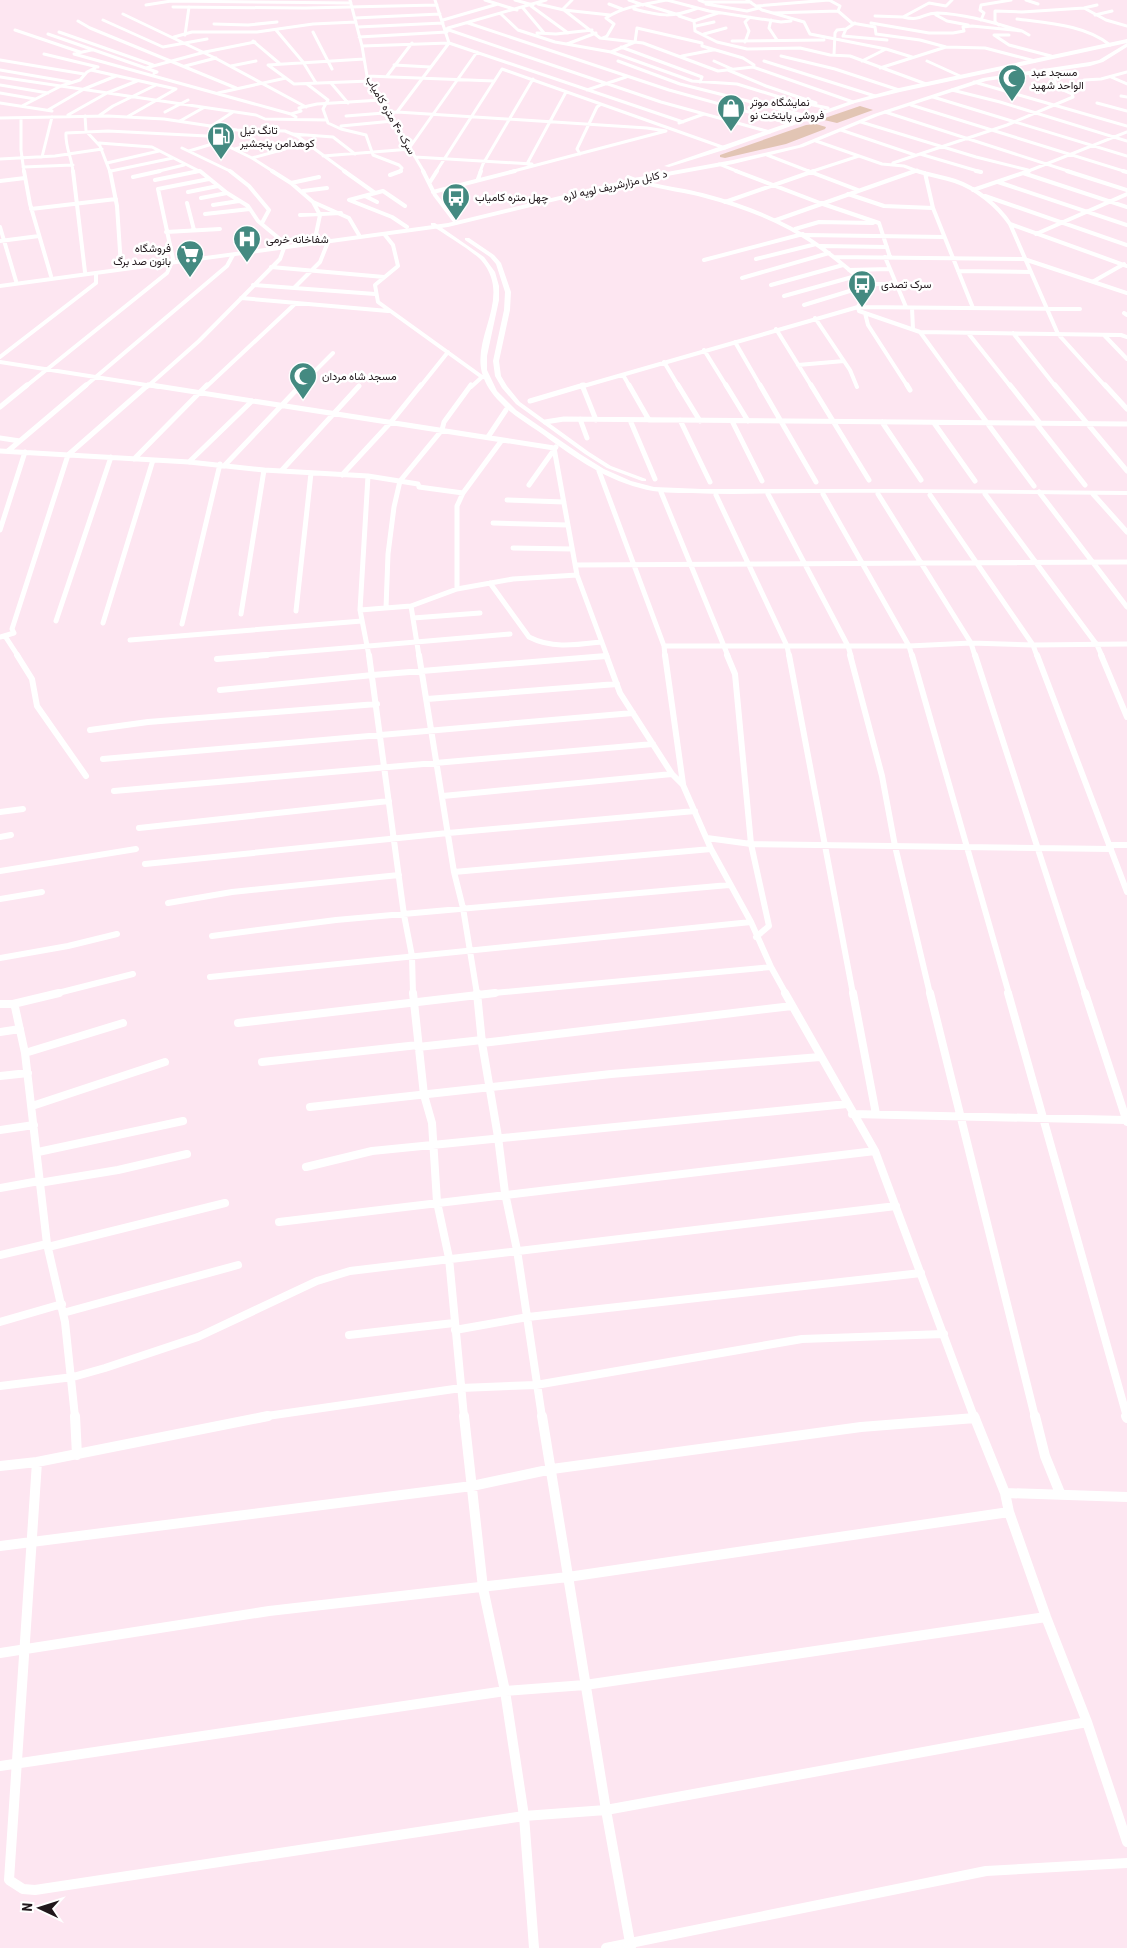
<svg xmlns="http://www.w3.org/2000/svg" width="1127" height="1948" font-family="'Roboto Condensed',Vazirmatn,sans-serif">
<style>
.green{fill:#e2c5b4}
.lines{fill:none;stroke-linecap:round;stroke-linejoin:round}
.street-far5{stroke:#fff;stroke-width:3}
.street-far4{stroke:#fff;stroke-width:4}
.street-far3{stroke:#fff;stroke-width:5}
.street-far2{stroke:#fff;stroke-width:6}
.street-far1{stroke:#fff;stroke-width:8}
.street{stroke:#fff;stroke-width:10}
.secondary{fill:#fff;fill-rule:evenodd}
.highway{fill:#fff;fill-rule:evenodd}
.labels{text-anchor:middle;stroke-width:5;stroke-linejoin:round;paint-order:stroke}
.far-poi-label{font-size:11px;fill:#20171b;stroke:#fff;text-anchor:start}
.far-street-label{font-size:11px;fill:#20171b;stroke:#fff}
</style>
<rect width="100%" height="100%" fill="#fde6f1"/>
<!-- green -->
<path class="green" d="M860,106L873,110L837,123L824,120L825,118Z
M816,124L826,127L825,129L786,144L725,158L720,157V155L806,125Z"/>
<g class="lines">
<!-- street-far5 -->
<path class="street-far5" d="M350,0L362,46L367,76L424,172
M485,0L517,10
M515,0L533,5
M629,0L643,5
M667,0L709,11L781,22L791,21
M699,0L704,2H751
M747,0L762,10L804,22L810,34L886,49L912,57
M829,0L840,6L838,11
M952,0L946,6L929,3L903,17C922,22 922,13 937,13C966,14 994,23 1022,31L1029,35
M1026,0L1038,4
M538,4L564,10L610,15
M609,4L622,9
M706,4L747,11L759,8
M146,5L171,1L351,3
M646,5L679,15
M531,6L568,33
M757,6L829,0
M173,7L305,8L437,5
M523,8L544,33
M1084,8L1106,20L1127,26
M563,9L572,0
M634,9C660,16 672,18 698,8
M564,10L600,38L643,43L718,71L753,67L853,102
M773,13L838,11L852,23L875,27L876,34L920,40L946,47L985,48L1035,61
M123,14L215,58L306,107
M501,14L518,30L555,42L611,52L692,81L737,84L789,100L828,108
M936,15L947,21L968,25
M1095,15L1112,11
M679,16L694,21L718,13
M875,16L903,17
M355,18L440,14
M1017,19C1047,23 1086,25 1110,45
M103,20L163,47L207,39
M443,20L498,4
M771,20L769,28L777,40
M981,20L984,13L980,10L981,5L1011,0
M78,21L90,28L236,88
M694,21L695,31L717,42L747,49L800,48L830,55L850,56L926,84
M468,23L669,90L792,124
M855,23L846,29L843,36L887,40
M871,23L929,33H953L964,31L963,27L972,26L1022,31
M214,24L248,25L277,22
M999,25L995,22V11L1022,12L1084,8L1097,5
M696,26L714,22
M358,27L443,23
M448,28L546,0
M446,29L661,102L770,132
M15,30L80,52
M276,30L303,62L316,83
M59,32L153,65
M313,32L332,69
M537,33L556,34L592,30
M48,34L157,72L154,73
M704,34L726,28
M185,35L189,7
M1009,35H994L1009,45L1051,56
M174,37L192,32H257L313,24L356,22
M359,37L447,32
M603,38L607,36L614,24L606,18C624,6 646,4 667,0
M253,41L279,63
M732,41L824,40
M745,42L749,31L745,22L750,17
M567,44L596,33
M362,46L449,43L683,122
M621,47L702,77L700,82
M91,50L74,54L291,114L296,117
M611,52L635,42L637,28L702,43V46L743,58L754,65L753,67
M44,54L98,67
M834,55L835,33L837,30L846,29
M682,56L713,50
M781,56L835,69L899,90
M364,59L268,65L294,84L370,81
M0,60L84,74
M618,61L680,84L811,117
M714,61L732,69
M764,61L875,96
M862,61L886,49
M927,61L960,76
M394,65L430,67
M185,66L216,58
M231,66L256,61
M146,68L205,52L255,42
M880,68L946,47
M0,70L70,82
M91,70L176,89L127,117
M728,70L766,86L816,103
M367,76L494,81
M387,76L412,43
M0,77L256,115L265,119L327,120
M1111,77L1127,84
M1084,80L1101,79L1127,72
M974,82L1127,126
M331,83L348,103
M307,84L328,100L323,109L328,123L341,129L366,135L373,155L399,165L402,168L399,172
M0,85L48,93
M587,90L626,77
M952,90L1000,102L1127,141
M0,93L35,99
M218,93L286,78
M1121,96L1127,97
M933,97L1127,156
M0,103L52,111
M1097,103L1127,111
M911,105L1127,172
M22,106L61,86L80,80L87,72L95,68
M48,110L84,89L116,76
M165,112L188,100
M397,112L449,43L435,0
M885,112L1071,172
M291,114L301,111L299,108L317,104L381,100
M68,115L107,93L137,81
M100,115L113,106L156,85
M85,116L86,131L100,146L110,172
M346,116L397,112L647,128L666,131L510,172
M0,118L108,116L164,119L237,130L285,131L297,136L346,172
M21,118V150L24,172
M180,121L203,108
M861,122L976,157L1028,170
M679,123L704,114
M341,126L393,121
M210,127L233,112
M841,130L915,155
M293,134L333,137L355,154
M816,141L882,164L904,166L920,172
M99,143L152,147L201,172
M410,147L477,52
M182,148L232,172
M235,149L261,142
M189,151L219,142
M580,154L577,149L597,107L601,104
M920,154L981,172
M767,155L811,172
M323,156L411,149
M42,157L52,117
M415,157L532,164
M252,158L285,149
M0,159L55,156L102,149
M107,163L159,151
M893,163L1007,125L1073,97L1072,94L1056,87L1053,70
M527,164L566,92
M719,164L739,172
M23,167L73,165
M111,171L173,158
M73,172C72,158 65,147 66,133L108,131L207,136L252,158L274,172
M155,172L184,165
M195,172L199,171
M436,172L502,69L725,148
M480,172L483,164L533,79
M810,172L859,156
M912,172L917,170
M1026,172L1127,132"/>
<!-- street-far4 -->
<path class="street-far4" d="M24,171L30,204L51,276
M73,171L85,272
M110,171L117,206L121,266
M200,171L227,193L248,206L258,221L287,245
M230,171L249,186L269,210L262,223
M272,171L291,183L313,202L349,218L359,235
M344,171L375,193
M423,171L435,195L454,220
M736,171L820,203L879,223L890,257
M808,171L858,190
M917,171C929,175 943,177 955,181C976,188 998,206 1010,224L1058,334L1106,387
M976,171L981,172
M1067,171L1127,190
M1123,171L1127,172
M925,173L933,208L973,308
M1023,173L1127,207
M390,175L401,171
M133,177L160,171
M628,177C649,187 680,189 702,195C771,213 814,236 865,284L864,295L858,307L859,311L920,332L1121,335L1127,337
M478,179L481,171
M155,180L199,171
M0,181L25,178
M430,182L437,171
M998,182L1127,225
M291,183L319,177
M973,190L1029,171
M303,191L327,188
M188,192L218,186
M433,192L515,171
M848,194L884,206L933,208
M365,196L377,202
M985,196L1127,245
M201,198L227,193
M313,202L320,215L316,234L319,240
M725,202L814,171
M187,203L194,230
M213,205L239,201
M405,206L383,191L349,200L392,217L407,227
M31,209L116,199
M205,214L250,209
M300,215L341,213
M776,220L915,171
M1010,224L1127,266
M0,227L16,281
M795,229L819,222L873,223
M166,232L220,229
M1036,234L1127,194
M385,235L393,245L398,266L375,285L378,302L482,377H486
M805,235L944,237
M0,241L39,236
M820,246L887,247
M834,257L1024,259L1127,293
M885,257L906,307
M173,259L158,189L209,179
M756,259L816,244
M704,260L803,234
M271,267L384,277
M849,270L890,269
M958,271L1031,272
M742,278L829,253
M1094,281L1124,264
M865,284H923
M253,285L375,294
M771,285L843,265
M294,288L320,262L328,242
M784,296L856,276
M241,298L388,311
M804,305L866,286
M912,308L913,329
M865,313L868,325L908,387
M1124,313L1127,315
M815,318L850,370L857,387
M776,329L812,387
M920,332L960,387
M968,333L1011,387
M1013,333L1056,387
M1104,335L1127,359
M735,342L761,387
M704,350L727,387
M0,357L96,283V274
M0,362L159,387
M664,362L679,387
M798,365L844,361
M623,375L630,387
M25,387L167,273L171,264
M84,387L227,266L233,255
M147,387L199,341L280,259L284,248
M206,387L296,303
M299,387L333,353
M420,387L448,352
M471,387L482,377
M580,387L858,307L1080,309"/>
<!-- street-far3 -->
<path class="street-far3" d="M151,385L554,448
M582,385L596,420
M629,385L649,420
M678,385L700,421
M726,385L748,421
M760,385L816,482
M811,385L869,480
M907,385L910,390
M959,385L1034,486
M1010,385L1040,423
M1055,385L1127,471
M1105,385L1127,409
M530,401L584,385
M0,407L27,385
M580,419L587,438
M630,420L655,479
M680,420L710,482
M732,421L762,481
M545,422L564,419L1127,424
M882,422L921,480
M934,423L975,481
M1036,423L1085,485
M488,437L506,410
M0,438L20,441
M554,448L577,575L607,656
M0,451L189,462L264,470L368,476L418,484L419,487L463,493
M8,451L86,385
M134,459L207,385
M189,462L252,401
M224,466L301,385
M282,470L359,386
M599,471L664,646L665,656
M342,475L391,422L421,385
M368,476L360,610L369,656
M529,485L556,447
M661,492L728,656
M1039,492L1127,607
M768,494L848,646L851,656
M823,494L909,646L912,656
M878,494L971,643L975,656
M985,494L1097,645L1102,656
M1093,494L1127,532
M716,495L787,646L789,656
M930,495L1033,645L1037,656
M507,500L564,502
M493,523L568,525
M0,530L25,452
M513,548L572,549
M575,565L1127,562
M490,583L529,637C552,649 576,645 601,642
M457,589V506L463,493L502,440
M411,606L419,656
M386,608L388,554L394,507L400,481L442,430L444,422L471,385
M360,610L411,606L457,589L513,579L577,575
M296,611L311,473
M241,614L264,470
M413,618L480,613
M56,621L111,457
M103,623L153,460
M182,624L220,464
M5,636L18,656
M0,637L14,633L12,629L68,455L148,385
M130,640L362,621
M664,646H909L971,643L1033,645L1127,644
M252,656L510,634"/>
<!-- street-far2 -->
<path class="street-far2" d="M17,655L32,679L37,706L86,776
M369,655L404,915L412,956L413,994
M419,655L454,872L463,908L477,994
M606,655L620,693L672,774L683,785L711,849L751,922L771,967L786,994
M665,655L683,784
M727,655L735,674L751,844L769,926L756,937
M789,655L853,994
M850,655L882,776L895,846L930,994
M912,655L1009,994
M975,655L1085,994
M1037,655L1127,892
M1101,655L1127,717
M217,659L267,655
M220,690L373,675L606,656
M427,699L617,684
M90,730L148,722L377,704
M103,759L633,713
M114,791L653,744
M443,796L672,774
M0,812L23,809
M139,828L389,801
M0,837L11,835
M707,838L751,844L1111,849
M1109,845H1127
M145,864L448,833L695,811
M0,871L136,849
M454,872L711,849
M0,899L42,892
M168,903L232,892L399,875
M212,936L336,920L729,885
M0,958L68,946L117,934
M210,977L751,922
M54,994L133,974
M483,994L771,967"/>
<!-- street-far1 -->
<path class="street-far1" d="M413,993L424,1095L432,1123L437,1202L449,1258L464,1417
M477,993L482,1043L498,1137L505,1193L517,1250L542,1417
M785,993L875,1151L974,1417
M853,993L876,1114
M930,993L1035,1417
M1008,993L1127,1417
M1085,993L1127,1122
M0,1004H13L15,1007L25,1053L47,1244L65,1322L75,1417
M13,1004L59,993
M238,1023L495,993
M0,1032L20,1029
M482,1043L792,1006
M418,1047L482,1040
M25,1053L123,1023
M262,1062L418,1045
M0,1076L28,1073
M32,1106L165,1062
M310,1107L611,1074L820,1057
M852,1114L1126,1120
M0,1130L34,1125
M38,1152L183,1121
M306,1167L372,1151L847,1104
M39,1183L118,1170L187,1154
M0,1188L39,1181
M279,1222L875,1151
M48,1247L225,1203
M0,1255L47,1244
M63,1313L238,1265
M0,1322L62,1304
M455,1330L528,1317L921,1273
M349,1335L454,1323
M0,1386L73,1377L105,1368L198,1337L317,1281L350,1271L896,1206
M260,1417L461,1388L536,1385L802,1339L944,1334"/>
<!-- street -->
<path class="street" d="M75,1416L77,1455
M464,1416L483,1588L505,1691L524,1816L534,1948
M542,1416L606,1810L631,1948
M974,1416L1005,1493L1009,1512L1046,1617L1087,1722L1127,1842
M1035,1416L1045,1456L1060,1493
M1126,1416L1127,1418
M37,1462L9,1880L23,1889L35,1890L524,1816L606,1810L1087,1722
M0,1466L37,1462L268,1416
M1005,1493L1127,1497
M0,1546L472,1486L552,1469L861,1427L975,1418
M0,1653L269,1611L568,1577L1009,1512
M0,1766L505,1691L585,1685L1046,1617
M606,1948L986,1871L1127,1863"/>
<!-- secondary -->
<path class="secondary" d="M431,223H435L484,257L495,272L499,286V300L487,356V370L497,391L516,410L580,454L604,469L631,481L654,487L702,489H888L1127,491V495C1023,494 918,492 814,493C773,493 732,495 692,493C675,493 657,493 640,488C601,478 570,454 538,431C525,422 511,414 500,402C492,394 485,384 482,373C472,335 513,297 481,260C471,250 444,234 431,225Z
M465,238H469L494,255L501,263L511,292L510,310L499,361L501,376L507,386L520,402L589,452L611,466L646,479V481H642L607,468L585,454L516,404L502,388L495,376L493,361L504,310L505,292L496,264L490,257L465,240Z"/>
<!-- highway -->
<path class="highway" d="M1127,39V43L900,92L855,103L727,149L669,167L664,166L851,101L899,88Z
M1127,43V47L1103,62L1090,66L986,81L878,116L803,147L733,164L634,182L448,227L0,288V284L448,223L634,178L733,160L799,145L874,114L983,78L1090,62L1099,60Z"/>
</g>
<!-- icons -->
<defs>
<g id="mosque-pin" transform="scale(1.4375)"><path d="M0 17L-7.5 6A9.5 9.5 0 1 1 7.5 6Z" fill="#448a81" stroke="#fff"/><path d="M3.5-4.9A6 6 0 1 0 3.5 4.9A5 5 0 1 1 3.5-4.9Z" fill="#fff"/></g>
<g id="shop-pin" transform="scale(1.4375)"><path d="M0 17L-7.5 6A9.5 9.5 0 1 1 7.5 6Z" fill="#448a81" stroke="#fff"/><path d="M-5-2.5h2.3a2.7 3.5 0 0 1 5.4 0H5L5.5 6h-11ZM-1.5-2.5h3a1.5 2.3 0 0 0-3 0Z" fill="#fff"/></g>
<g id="fuel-pin" transform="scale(1.4375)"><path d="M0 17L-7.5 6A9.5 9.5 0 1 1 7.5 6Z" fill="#448a81" stroke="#fff"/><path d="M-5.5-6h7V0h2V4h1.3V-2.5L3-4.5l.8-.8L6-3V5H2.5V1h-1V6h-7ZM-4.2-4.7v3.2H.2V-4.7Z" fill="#fff"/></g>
<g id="bus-pin" transform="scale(1.4375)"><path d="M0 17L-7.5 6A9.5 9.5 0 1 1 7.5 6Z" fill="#448a81" stroke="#fff"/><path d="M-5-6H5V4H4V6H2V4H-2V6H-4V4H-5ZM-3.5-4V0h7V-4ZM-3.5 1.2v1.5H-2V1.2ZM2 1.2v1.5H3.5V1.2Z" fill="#fff"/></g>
<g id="hospital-pin" transform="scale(1.4375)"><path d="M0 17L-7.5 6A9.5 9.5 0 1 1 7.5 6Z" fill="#448a81" stroke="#fff"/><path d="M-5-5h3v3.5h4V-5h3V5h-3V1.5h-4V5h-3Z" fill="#fff"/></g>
<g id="supermarket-pin" transform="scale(1.4375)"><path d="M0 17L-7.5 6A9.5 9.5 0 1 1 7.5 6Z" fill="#448a81" stroke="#fff"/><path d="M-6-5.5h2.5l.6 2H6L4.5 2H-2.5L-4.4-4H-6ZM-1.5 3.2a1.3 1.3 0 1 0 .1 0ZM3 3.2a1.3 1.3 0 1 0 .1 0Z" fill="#fff"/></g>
</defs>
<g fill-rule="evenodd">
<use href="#mosque-pin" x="1012" y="78"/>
<use href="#shop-pin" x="731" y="108"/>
<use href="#fuel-pin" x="221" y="136"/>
<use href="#bus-pin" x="456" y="197"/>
<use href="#hospital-pin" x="247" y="239"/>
<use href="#supermarket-pin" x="190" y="254"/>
<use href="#bus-pin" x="862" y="284"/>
<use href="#mosque-pin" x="303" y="376"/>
</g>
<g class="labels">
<!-- far-poi labels -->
<g class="far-poi-label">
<text x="1031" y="76">مسجد عبد<tspan x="1031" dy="13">الواحد شهید</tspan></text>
<text x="750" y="106">نمایشگاه موتر<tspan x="750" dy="13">فروشی پایتخت نو</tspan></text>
<text x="240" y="134">تانگ تیل<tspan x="240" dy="13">کوهدامن پنجشیر</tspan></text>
<text x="475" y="201">چهل متره کامیاب</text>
<text x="266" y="243">شفاخانه خرمی</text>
<text x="171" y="252" text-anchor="end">فروشگاه<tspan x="171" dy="13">بانون صد برگ</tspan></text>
<text x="881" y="288">سرک تصدی</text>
<text x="322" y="380">مسجد شاه مردان</text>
</g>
<!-- far-street labels -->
<g class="far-street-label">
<text transform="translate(391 115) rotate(60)" y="4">سرک ۴۰ متره کامیاب</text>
<text transform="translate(615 185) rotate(-13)" y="4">د کابل مزارشریف لویه لاره</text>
</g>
</g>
<!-- north arrow -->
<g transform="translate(40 1908) rotate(274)" stroke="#ffffff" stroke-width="4" paint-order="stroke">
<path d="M0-4L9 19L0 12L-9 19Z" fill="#20171b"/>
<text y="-8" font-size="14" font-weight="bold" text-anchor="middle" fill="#20171b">N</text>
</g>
</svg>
